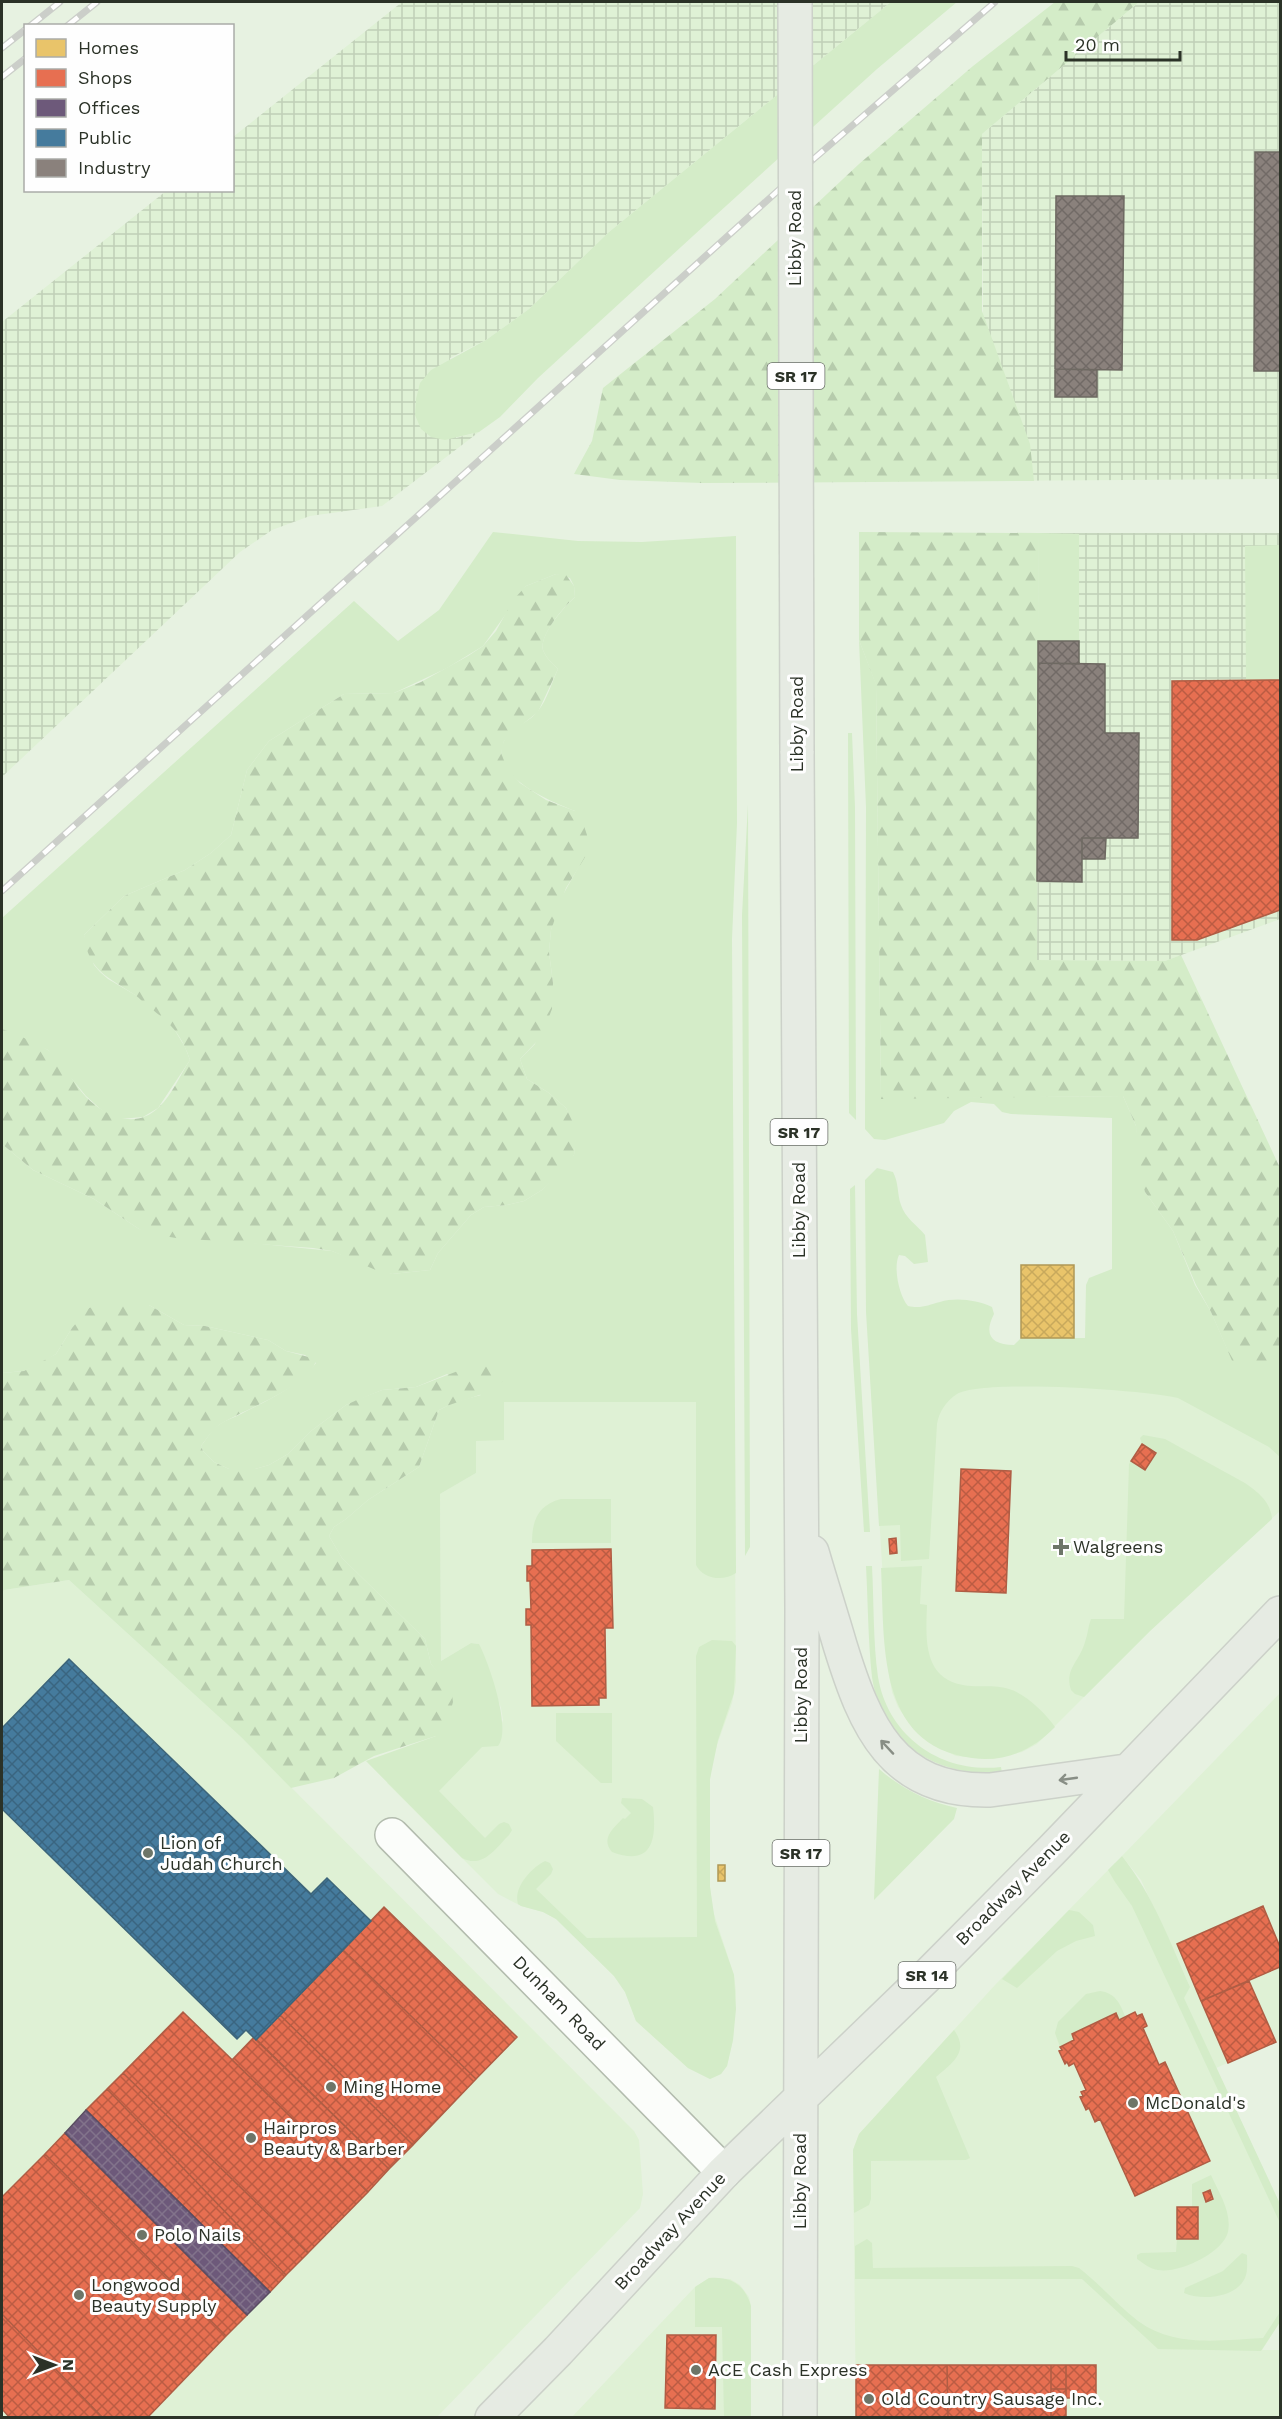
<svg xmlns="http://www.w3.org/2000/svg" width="1282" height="2419" font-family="'Work Sans',sans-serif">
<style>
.built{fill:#dff1d5}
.industrial{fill:url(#industrial-grid)}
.grass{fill:#d4ecc8}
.forest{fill:url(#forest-firs)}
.homes{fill:url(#homes-cross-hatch);stroke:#b09856;stroke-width:1.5}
.shops{fill:url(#shops-cross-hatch);stroke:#af5d44;stroke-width:1.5}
.offices{fill:url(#offices-cross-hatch);stroke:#594d61;stroke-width:1.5}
.public{fill:url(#public-cross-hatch);stroke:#3d657a;stroke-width:1.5}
.industry{fill:url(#industry-cross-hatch);stroke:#6e6962;stroke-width:1.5}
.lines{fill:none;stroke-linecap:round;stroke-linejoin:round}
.street-casing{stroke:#b3bcae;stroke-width:36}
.primary-casing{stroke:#ccd1c9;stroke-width:36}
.street{stroke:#fbfdfa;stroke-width:33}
.primary{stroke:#e6ebe3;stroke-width:33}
.rail-casing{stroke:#cbcec9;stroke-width:7}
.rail{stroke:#fefefe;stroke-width:4.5;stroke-dasharray:14;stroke-linecap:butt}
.primary-bridge-casing{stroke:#ccd1c9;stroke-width:36;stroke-linecap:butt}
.primary-bridge{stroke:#e6ebe3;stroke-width:33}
.oneway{stroke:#888e85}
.poi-dot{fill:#6d7568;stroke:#fefefe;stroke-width:2}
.labels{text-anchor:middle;stroke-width:6;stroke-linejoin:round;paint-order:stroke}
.shield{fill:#fefefe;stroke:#6a6f68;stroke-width:1.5}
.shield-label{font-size:16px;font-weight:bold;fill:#2b3227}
.street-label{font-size:18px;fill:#2b3227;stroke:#fefefe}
.poi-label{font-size:18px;fill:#2b3227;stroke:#fefefe;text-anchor:start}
</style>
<defs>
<pattern id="industrial-grid" width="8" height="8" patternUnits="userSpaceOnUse" patternTransform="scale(1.5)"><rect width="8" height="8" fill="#dff1d5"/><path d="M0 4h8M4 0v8" fill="none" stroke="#c0cfb7"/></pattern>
<pattern id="forest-firs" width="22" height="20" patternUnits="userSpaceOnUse" patternTransform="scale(1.5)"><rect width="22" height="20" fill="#d4ecc8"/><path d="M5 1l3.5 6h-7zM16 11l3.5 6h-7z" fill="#b6cbac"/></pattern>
<pattern id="homes-cross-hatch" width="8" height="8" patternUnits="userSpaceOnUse" patternTransform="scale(1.5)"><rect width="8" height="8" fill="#e9c46a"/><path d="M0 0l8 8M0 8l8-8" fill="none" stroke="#c8a95c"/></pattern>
<pattern id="shops-cross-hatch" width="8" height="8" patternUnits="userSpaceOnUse" patternTransform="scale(1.5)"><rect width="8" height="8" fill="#e76f51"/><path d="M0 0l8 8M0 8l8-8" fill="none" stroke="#bb5c43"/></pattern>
<pattern id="offices-cross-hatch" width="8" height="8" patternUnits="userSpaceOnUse" patternTransform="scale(1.5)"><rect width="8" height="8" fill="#6d597a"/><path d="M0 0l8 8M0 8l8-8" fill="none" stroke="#82738b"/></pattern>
<pattern id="public-cross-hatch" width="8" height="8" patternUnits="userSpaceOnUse" patternTransform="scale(1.5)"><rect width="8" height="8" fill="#457b9d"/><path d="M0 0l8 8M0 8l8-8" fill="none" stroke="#3a6580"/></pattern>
<pattern id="industry-cross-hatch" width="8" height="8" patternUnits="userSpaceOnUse" patternTransform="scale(1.5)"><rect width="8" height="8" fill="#8a817c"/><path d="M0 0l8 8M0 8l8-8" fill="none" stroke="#716a66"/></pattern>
</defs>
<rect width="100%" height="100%" fill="#e7f2e1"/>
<!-- built -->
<path class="built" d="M889,1366L1280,1402V1511L1150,1631L1037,1744L1022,1752L991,1759L956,1756L933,1745L914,1730L898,1707L892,1692L889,1675L870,1372Z
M734,1401L736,1682L732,1703L713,1756L710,1779V1887L713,1911L734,1975L736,1992L733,2040L727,2066L721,2074L710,2079L688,2068L636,2021L625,1992L614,1976L556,1919L543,1912L521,1906L498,1894L387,1783L421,1774L438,1790L482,1746H494L503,1720L501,1708L479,1644L471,1643L441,1661L440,1494L476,1473V1441L504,1402Z
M69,1580L241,1737L634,2131L639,2140L643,2194L640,2208L437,2417L2,2418V1592L4,1590Z
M1280,1693V2040L1216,2068L1280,2204V2322L1262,2350H1280V2417H856L853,2150L859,2134L995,1985L1115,1863L1190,1987L1141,1880L1122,1856Z
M709,2278L730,2279L740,2285L749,2297L751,2306V2417L571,2418L695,2287Z"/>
<!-- industrial -->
<path class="industrial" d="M402,2H891L609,232L529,309L486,340L450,358L456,438L479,432L382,506L310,516L272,530L240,552L2,777V322L166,191L232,190L233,137Z
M1139,2H1280V479L984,481L982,134Z
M1039,533H1280V919L1165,961L1037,960Z"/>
<!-- grass -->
<path class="grass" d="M891,2H957L877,69L705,225L538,378L500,417L479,432L445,440L431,437L421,429L415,415L416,399L420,383L431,370L486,340L529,309L609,232Z
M493,532L578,541L642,542L736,536L737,823L732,939L736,1573C723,1582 703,1579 696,1565V1402H504V1440L476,1441V1473L440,1494L441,1661L471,1643L479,1644C489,1663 512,1729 498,1746L482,1747L439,1791L485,1838L499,1824L504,1822L509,1824L512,1830L509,1835C496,1848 483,1869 462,1858L366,1761L436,1736L438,1673L431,1664L425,1639L342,1558L329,1536L334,1527L346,1519L368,1500L419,1467L439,1410L455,1402L481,1395L447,1374L416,1387L382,1390L346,1405L311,1431L288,1454L269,1465L255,1469H229L214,1462L203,1451L201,1446C206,1440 210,1432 216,1427C223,1421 233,1418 241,1414C268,1400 298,1387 316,1363L305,1355L286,1351L268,1340L205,1326L184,1325L149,1305H133L72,1328L56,1354L38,1365L24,1371L2,1373V1144L33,1170L94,1199L139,1229L213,1239L332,1251L392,1274L430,1270L438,1253L471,1215L484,1207L507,1205L524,1201L542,1190L574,1155L576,1131L566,1108L549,1093L527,1079L520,1059L535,1044L553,983L549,952L551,930L559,902L579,866L575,811C552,802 487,776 504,741C511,727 529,723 538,711C547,700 552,682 558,669C552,663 546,658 543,650C539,635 564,607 575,597L574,586L570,578L556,574L526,586L483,646L447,668L394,693L344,694L269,741L247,770L231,835L211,853L185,870L124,896L84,935L94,965L100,972L108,979L137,996L171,1024L185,1047L190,1060L158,1108L143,1117L120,1119L106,1114L86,1096L48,1050L2,1029V918L354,601L398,641L439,610Z
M1039,533L1079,534V641H1038Z
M1280,545V680L1246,681L1245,546Z
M859,640L876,684L881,1098L1123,1096L1136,1126L1145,1192L1173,1231L1195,1285L1211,1312L1233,1362H1280V1457L1269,1447L1178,1398C1144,1390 983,1379 957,1394C946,1401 939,1412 937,1424L929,1559L901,1561L900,1525L879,1526L866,1312L865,1180L877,1168L893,1172C899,1183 897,1194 901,1205C905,1218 917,1225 925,1235L928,1262L914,1264L905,1256L899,1255C893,1267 899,1296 908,1306C921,1309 928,1305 940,1302C956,1297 977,1300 992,1307L994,1314C983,1335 992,1345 1014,1345L1021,1338H1085L1086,1285L1089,1278L1112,1269V1118L1011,1114L1002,1112L994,1104L971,1102L954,1111L944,1123L885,1140L874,1139L865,1129L866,807Z
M848,733H852L855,807L856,1120L849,1113Z
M748,804L750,1547L745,1556L742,915Z
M855,1185L857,1314L870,1532H864L851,1329L850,1189Z
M1143,1435L1165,1439L1245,1483C1258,1492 1271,1502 1272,1519L1150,1631L1084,1697L1075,1694L1071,1690C1064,1669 1080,1661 1085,1642C1088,1634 1088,1626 1091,1619H1124L1129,1464L1142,1444L1140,1438Z
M561,1499H611V1543H532C532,1520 538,1505 561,1499Z
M866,1566H872C874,1603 873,1641 878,1677C888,1737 942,1774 1001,1767L1002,1773C938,1777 882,1745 872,1677C868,1640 868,1603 866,1566Z
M922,1566L920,1604L927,1605C926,1636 922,1678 963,1685C978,1688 994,1684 1009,1689C1026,1694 1046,1714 1055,1727C1033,1750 1004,1763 972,1758C875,1745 885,1642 881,1568Z
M712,1640L732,1641L736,1646L734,1693L718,1740L710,1779V1887L715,1921L734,1975L736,2009L733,2040L727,2066L721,2074L710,2079L688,2068L636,2021L625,1992L614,1976L556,1919L543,1912L521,1906L518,1904C513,1888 531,1868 545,1861L550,1863L553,1869L551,1874L536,1889L587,1938L697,1937L696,1656L699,1647Z
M556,1713H612V1783H601L556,1741Z
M879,1769C902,1789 928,1802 957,1808L954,1819L874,1900Z
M622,1798L642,1799L653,1807C657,1840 652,1867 612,1852C600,1838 614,1828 623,1818L625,1819L631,1813L621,1803Z
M1122,1856C1153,1895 1170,1942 1190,1987L1184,1998L1280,2204V2223L1132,1906L1115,1882L1108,1870Z
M1069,1910L1079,1912L1093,1925L1095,1936L1076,1941L1057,1951L1017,1988L1002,1979Z
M1100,1991C1115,1993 1120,2003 1125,2016L1119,2020L1116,2014L1072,2034L1074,2040L1060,2047L1055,2033L1058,2022L1086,1994Z
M954,2030C970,2052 952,2063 936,2077L970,2158L966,2160L871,2161V2199L869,2205L854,2213L853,2150L859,2134Z
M1211,2175C1219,2193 1232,2212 1228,2232C1223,2253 1178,2274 1158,2270C1150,2269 1143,2263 1137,2259V2255L1141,2253L1176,2252L1177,2239L1198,2238V2207H1192V2184Z
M867,2239L872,2243L873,2268L1072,2266L1079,2268C1100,2284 1117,2305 1138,2321C1175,2348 1220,2340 1263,2338L1280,2312V2322L1261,2351L1158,2349L1082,2279H855V2246Z
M1242,2253L1247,2255C1247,2263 1248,2271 1245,2278C1236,2298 1201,2301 1184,2293L1185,2288L1223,2271Z
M709,2278C731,2276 745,2285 751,2306V2417H724L722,2327H695V2287Z"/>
<!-- forest -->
<path class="forest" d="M1055,2H1139L982,134V311L1030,444L1034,481L702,483L620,480L574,474L592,441L603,388L715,299L859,164L973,66Z
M859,532L1039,533L1037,960L1165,961L1181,955L1280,1168V1362L1233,1363L1211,1312L1196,1285L1173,1231L1145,1192L1138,1168L1136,1126L1123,1096L881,1099L876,685L859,640Z
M556,574L566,575L574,586L575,597C564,606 539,636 543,650C546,658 552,663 558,669L538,712L509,735L504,741L501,753L507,768L520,783L546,800L575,811L583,823L587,835V854L566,888L551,930L549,952L553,983L552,1009L541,1037L520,1059L527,1079L549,1093L566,1108L577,1131L574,1155L568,1165L542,1190L524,1201L507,1205L484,1207L471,1215L438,1253L430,1270L392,1274L378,1271L332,1251L313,1248L176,1238L151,1234L139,1229L94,1199L33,1170L2,1144V1029C16,1034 35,1042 48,1050C64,1062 73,1083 86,1097C106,1117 136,1130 159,1107C172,1095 180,1075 190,1060C181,1033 170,1023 149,1007C144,1004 140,998 135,995C108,977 88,971 84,935L124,896L185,870L211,853L231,835L247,770L269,741L344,694L394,693L421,682L468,656L483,646L496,631L513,600L526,586Z
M109,1302L149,1305L184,1325L205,1326L268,1340L286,1351L316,1359C314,1384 244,1410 224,1422C214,1427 208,1437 201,1446L203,1451L214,1462L229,1469H255L269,1465L288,1454L311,1431L346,1405L359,1399L382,1390L416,1387L471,1366L503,1367L504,1380C486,1398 461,1398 439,1410L419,1467L368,1500L346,1519L334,1527L329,1536L342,1558L425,1639L431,1664L451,1687L453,1702L448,1720L443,1731L436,1736L374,1756L334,1778L291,1788L241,1737L69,1580L4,1590L2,1592V1373L24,1371L56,1354L72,1328L89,1308Z"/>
<!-- homes -->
<path class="homes" d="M1021,1265H1074V1338H1021Z
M718,1865H725V1881H718Z"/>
<!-- shops -->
<path class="shops" d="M1280,680V910L1197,940H1172V681Z
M1142,1444L1156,1453L1145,1470L1131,1461Z
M961,1469L1011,1471L1006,1593L956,1591Z
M896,1538L897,1553L890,1554L889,1539Z
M611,1549L613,1628H605L606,1698H599V1705L532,1706L531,1625H526V1609H531L530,1581H527V1566H532V1550Z
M1263,1906L1280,1947V1967L1201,2001L1177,1944Z
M384,1907L517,2037L476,2079L343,1950Z
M343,1950L476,2079L413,2145L280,2015Z
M1249,1981L1276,2042L1228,2063L1201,2001Z
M183,2012L368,2192L308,2253L123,2073Z
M1135,2012L1137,2016L1142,2014L1147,2026L1143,2028L1159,2065L1165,2062L1210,2161L1135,2196L1100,2119L1095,2122L1089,2108L1086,2110L1080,2097L1083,2096L1081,2092L1086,2090L1074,2063L1069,2066L1067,2062L1065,2064L1059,2051L1062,2050L1060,2047L1074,2040L1072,2034L1116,2013L1119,2020Z
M280,2015L413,2145L389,2169L256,2040Z
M254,2037L389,2169L368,2192L232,2060Z
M123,2073L308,2253L286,2275L107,2089Z
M107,2089L286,2275L270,2292L86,2110Z
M65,2133L247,2315L226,2336L45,2154Z
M45,2154L226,2336L147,2418H103L2,2314V2197Z
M1210,2190L1213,2199L1206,2202L1203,2193Z
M1177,2207H1198V2239H1177Z
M2,2314L103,2418H10L2,2409Z
M667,2335H716L715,2409L665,2408Z
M856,2365H947L948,2418H856Z
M947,2365H1051V2418H948Z
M1051,2365H1066V2389H1051Z
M1066,2365H1096V2398H1066Z
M1051,2389H1066V2418H1051Z"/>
<!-- offices -->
<path class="offices" d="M86,2110L270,2292L247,2315L65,2133Z"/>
<!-- public -->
<path class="public" d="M69,1659L311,1894L327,1878L371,1921L256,2040L246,2030L237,2039L2,1809V1728Z"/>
<!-- industry -->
<path class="industry" d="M1255,152H1280V371H1254Z
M1056,196H1124L1122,370L1055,369Z
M1055,369L1097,370V397H1055Z
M1038,641H1079V664L1038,663Z
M1038,663L1105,664V733H1139L1138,838H1082V882L1037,881Z
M1082,838H1106L1105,859H1082Z"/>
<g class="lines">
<!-- street casing -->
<g class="street-casing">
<path id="street" d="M392,1835L724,2172"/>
</g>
<!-- primary casing -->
<g class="primary-casing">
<path id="primary" d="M797,751L802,1608L800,2418
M812,1552C821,1583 831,1614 840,1645C865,1726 892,1792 990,1790L1126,1771
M492,2418L558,2351L724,2172L929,1974L1052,1850L1280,1613"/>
</g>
<!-- street -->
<use href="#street" class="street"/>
<!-- primary -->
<use href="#primary" class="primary"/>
<!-- rail casing -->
<g class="rail-casing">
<path id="rail" d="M30,26L60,2
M67,26L97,2
M2,48L26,29
M2,77L26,58
M2,891L802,169L995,2"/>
</g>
<!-- rail -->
<use href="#rail" class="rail"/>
<!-- primary-bridge casing -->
<g class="primary-bridge-casing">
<path id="primary-bridge" d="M795,2L797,751"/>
</g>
<!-- primary-bridge -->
<use href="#primary-bridge" class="primary-bridge"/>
</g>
<!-- one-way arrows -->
<defs><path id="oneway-shaft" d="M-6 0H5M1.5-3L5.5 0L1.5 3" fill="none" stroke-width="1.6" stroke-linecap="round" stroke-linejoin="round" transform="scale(1.5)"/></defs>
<g class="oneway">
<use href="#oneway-shaft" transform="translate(887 1747) rotate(-133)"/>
<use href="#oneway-shaft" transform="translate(1068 1779) rotate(172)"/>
</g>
<!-- markers -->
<g class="poi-dot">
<path d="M1058 1538h6v6h6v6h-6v6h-6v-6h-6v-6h6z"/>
<circle cx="148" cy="1853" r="6"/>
<circle cx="331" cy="2087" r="6"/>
<circle cx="1133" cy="2103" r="6"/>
<circle cx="251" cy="2138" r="6"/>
<circle cx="142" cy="2235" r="6"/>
<circle cx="79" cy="2295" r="6"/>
<circle cx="696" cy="2370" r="6"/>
<circle cx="869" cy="2399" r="6"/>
</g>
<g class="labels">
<!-- shield labels -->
<g class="shield">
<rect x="767.5" y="363" width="57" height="26" rx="4.5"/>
<rect x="770.5" y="1119" width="57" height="26" rx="4.5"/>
<rect x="772.5" y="1840" width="57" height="26" rx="4.5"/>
<rect x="898.5" y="1962" width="57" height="26" rx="4.5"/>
</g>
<g class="shield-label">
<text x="796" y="382">SR 17</text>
<text x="799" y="1138">SR 17</text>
<text x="801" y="1859">SR 17</text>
<text x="927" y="1981">SR 14</text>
</g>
<!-- street labels -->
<g class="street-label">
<text transform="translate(795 238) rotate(-90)" y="6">Libby Road</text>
<text transform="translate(797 724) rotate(-90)" y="6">Libby Road</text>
<text transform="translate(799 1210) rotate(-90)" y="6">Libby Road</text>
<text transform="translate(801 1695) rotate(-90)" y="6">Libby Road</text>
<text transform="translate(1013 1888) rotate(-45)" y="6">Broadway Avenue</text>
<text transform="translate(559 2003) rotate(46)" y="6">Dunham Road</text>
<text transform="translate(800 2181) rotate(-90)" y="6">Libby Road</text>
<text transform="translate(670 2231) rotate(-47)" y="6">Broadway Avenue</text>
</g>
<!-- poi labels -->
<g class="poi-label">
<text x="1073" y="1553">Walgreens</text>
<text x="160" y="1849">Lion of<tspan x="160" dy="21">Judah Church</tspan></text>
<text x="343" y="2093">Ming Home</text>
<text x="1145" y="2109">McDonald's</text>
<text x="263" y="2134">Hairpros<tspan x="263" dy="21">Beauty &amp; Barber</tspan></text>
<text x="154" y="2241">Polo Nails</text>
<text x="91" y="2291">Longwood<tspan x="91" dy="21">Beauty Supply</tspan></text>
<text x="708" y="2376">ACE Cash Express</text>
<text x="881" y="2405">Old Country Sausage Inc.</text>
</g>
</g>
<!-- border -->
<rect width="1282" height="2419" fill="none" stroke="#2b3227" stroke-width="6"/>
<!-- legend -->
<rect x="24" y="24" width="210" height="168" fill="#fefefe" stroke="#aaaca8" stroke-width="1.5"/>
<rect x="36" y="39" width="30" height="18" fill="#e9c46a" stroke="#aaaca8" stroke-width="1.5"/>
<text x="78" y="54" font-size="18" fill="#2b3227">Homes</text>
<rect x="36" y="69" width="30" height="18" fill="#e76f51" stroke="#aaaca8" stroke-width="1.5"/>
<text x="78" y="84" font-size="18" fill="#2b3227">Shops</text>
<rect x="36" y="99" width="30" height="18" fill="#6d597a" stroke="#aaaca8" stroke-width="1.5"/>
<text x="78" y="114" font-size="18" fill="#2b3227">Offices</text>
<rect x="36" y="129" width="30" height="18" fill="#457b9d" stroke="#aaaca8" stroke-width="1.5"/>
<text x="78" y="144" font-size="18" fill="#2b3227">Public</text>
<rect x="36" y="159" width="30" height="18" fill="#8a817c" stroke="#aaaca8" stroke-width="1.5"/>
<text x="78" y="174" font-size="18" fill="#2b3227">Industry</text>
<!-- north arrow -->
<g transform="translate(54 2365) rotate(90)" stroke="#fefefe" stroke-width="4.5" paint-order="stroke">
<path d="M0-4.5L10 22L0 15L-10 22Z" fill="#2b3227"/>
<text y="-9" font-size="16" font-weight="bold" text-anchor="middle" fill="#2b3227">N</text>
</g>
<!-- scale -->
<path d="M1066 51v9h114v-9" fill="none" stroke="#2b3227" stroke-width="3"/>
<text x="1075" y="51" font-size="18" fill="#2b3227" stroke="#fefefe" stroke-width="4.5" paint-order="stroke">20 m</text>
</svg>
